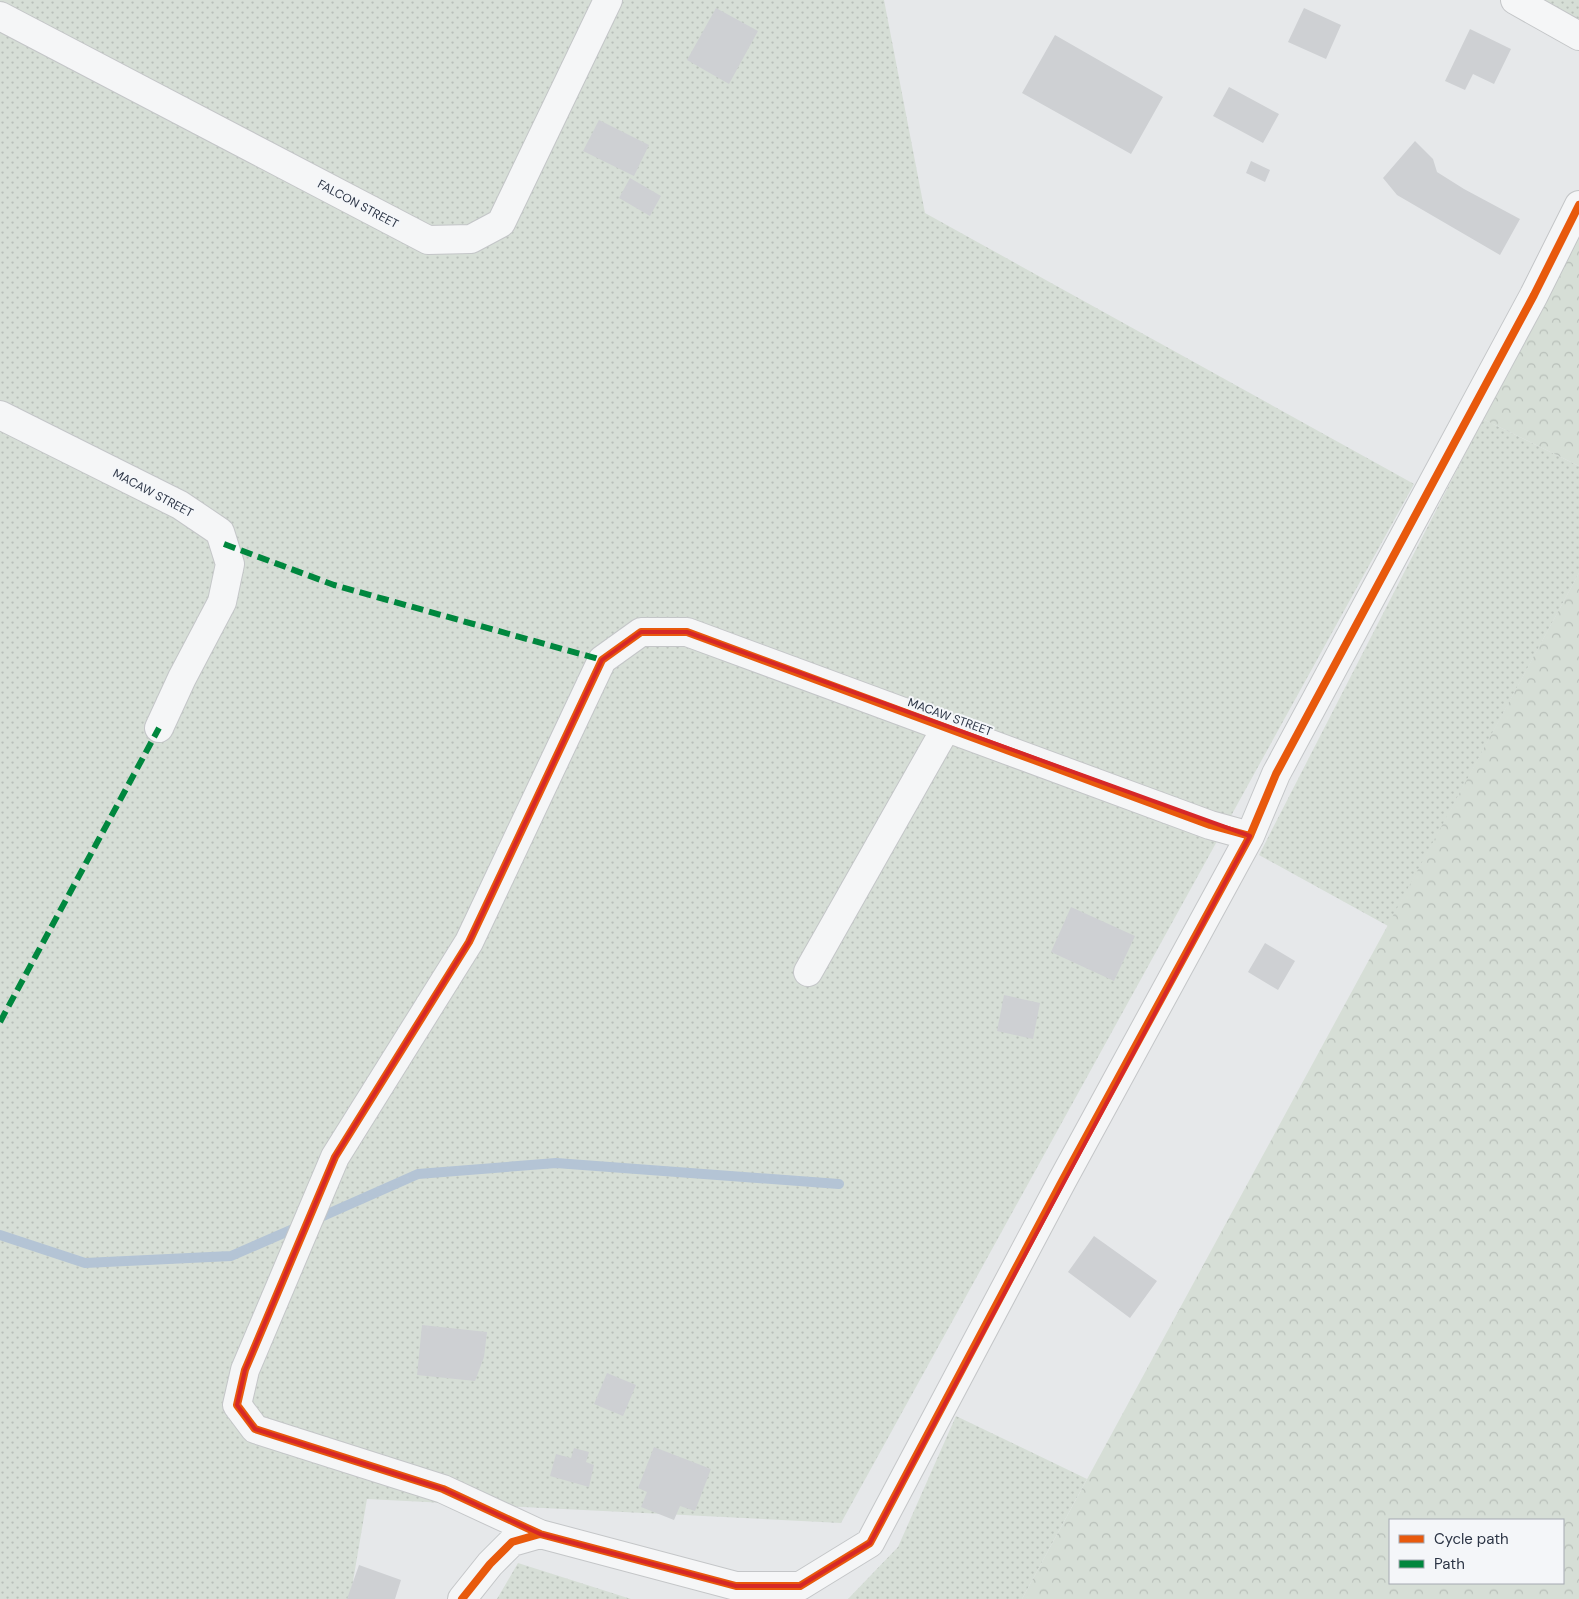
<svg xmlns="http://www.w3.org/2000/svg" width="1579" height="1599" font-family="'DM Sans',sans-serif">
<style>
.grass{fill:url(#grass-dots)}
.forest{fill:url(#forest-crowns);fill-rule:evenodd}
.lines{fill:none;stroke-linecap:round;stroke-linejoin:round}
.stream{stroke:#b4c4d5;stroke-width:10}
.building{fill:#ced0d3}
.street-casing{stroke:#c4c6c8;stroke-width:30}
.street{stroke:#f5f6f7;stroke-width:28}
.quiet{stroke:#00873e;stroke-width:6;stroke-dasharray:12 6;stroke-linecap:butt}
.cycleway-casing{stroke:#f4f6f9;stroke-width:11}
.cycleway{stroke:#e8590c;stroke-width:8}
.marked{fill:none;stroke:#d62828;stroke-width:4;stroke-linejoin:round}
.labels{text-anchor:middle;stroke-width:4;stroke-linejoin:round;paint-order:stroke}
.street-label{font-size:12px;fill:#2b3445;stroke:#f4f6f9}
</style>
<defs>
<pattern id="grass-dots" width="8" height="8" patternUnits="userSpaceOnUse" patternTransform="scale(1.25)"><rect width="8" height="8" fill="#d6ded6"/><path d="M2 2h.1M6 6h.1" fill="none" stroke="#b8bfb9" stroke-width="1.8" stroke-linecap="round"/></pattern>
<pattern id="forest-crowns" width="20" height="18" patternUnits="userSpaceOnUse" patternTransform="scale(1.25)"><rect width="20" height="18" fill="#d6ded6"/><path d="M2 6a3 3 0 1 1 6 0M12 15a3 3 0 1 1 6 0" fill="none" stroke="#b8bfb9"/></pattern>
</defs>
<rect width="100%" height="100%" fill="#e6e8ea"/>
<!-- grass -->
<path class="grass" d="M0,0H884L925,213L1414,484L841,1523L367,1499L350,1599H0Z
M1532,0H1579V25Z
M1483,419L1579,466V573L1388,926L1259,855Z
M956,1416L1087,1479L1022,1599H848L898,1547Z
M518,1563L631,1599H497Z"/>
<!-- forest -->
<path class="forest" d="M1579,225V466L1483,419Z
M1579,573V1599H1022ZM1563,1520V1583H1390V1520Z"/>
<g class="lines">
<!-- stream -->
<path class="stream" d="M314,1220L418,1174L556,1163L839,1184
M0,1235L85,1263L231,1256L300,1226"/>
</g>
<!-- building -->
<path class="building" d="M716,8L758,31L729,84L687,60Z
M1304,8L1341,25L1326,59L1288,42Z
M1470,29L1511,49L1494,84L1473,74L1465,90L1445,81Z
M1055,35L1163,97L1131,154L1022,93Z
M1229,87L1279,114L1263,143L1213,116Z
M599,120L649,145L634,176L583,151Z
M1415,141L1433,159L1437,172L1464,189L1520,219L1500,255L1397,195L1383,178Z
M1251,161L1270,170L1265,182L1246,173Z
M630,178L661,196L650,216L619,198Z
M1071,907L1135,936L1114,981L1051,952Z
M1265,943L1295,961L1278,990L1248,972Z
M1004,995L1040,1003L1033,1039L997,1031Z
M1094,1236L1157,1281L1130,1318L1068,1272Z
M422,1325L487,1332L484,1357L475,1381L417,1375Z
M607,1373L636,1385L623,1416L594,1404Z
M654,1447L711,1469L695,1511L680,1506L674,1520L641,1507L647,1492L638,1488Z
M574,1448L589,1452L586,1462L594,1465L589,1487L550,1476L556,1454L571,1458Z
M359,1565L401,1580L395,1599H347Z"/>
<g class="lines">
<!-- street casing -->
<g class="street-casing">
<path id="street" d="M1515,0L1579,36
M0,16L428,240L471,239L501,223L608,0
M0,415L180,505L220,532L230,564L222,602L182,678L159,728
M808,972L946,728
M540,1534L443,1489L255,1429L237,1405L245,1370L335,1157L469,942L602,660L641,632H687L1210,825L1250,836
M462,1599L490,1564L512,1542L540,1534L736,1586H800L870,1543L1062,1181L1250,836L1276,774L1534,295L1579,205"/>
</g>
<!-- street -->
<use href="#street" class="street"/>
<!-- quiet -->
<path class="quiet" d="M224,544L334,585L602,660
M0,1022L159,728"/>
<!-- cycleway casing -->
<g class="cycleway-casing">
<path id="cycleway" d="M540,1534L443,1489L255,1429L237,1405L245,1370L335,1157L469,942L602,660L641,632H687L1210,825L1250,836
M462,1599L490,1564L512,1542L540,1534L736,1586H800L870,1543L1062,1181L1250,836L1276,774L1534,295L1579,205"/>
</g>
<!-- cycleway -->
<use href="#cycleway" class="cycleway"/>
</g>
<!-- marked area -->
<path class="marked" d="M641,632H687L1250,836L870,1543L800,1586H736L540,1534L443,1489L255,1429L237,1405L245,1370L335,1157L469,942L602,660Z"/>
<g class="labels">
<!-- street labels -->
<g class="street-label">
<text transform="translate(358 204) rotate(28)" y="4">FALCON STREET</text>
<text transform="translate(153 493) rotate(28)" y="4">MACAW STREET</text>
<text transform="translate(950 717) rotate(20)" y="4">MACAW STREET</text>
</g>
</g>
<!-- legend -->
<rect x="1389" y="1519" width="175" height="65" fill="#f4f6f9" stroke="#a4a8b1"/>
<rect x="1399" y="1535" width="25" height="8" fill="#e8590c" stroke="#a4a8b1"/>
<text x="1434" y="1544" font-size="15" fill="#2b3445">Cycle path</text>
<rect x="1399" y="1560" width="25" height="8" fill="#00873e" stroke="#a4a8b1"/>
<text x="1434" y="1569" font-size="15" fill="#2b3445">Path</text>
</svg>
